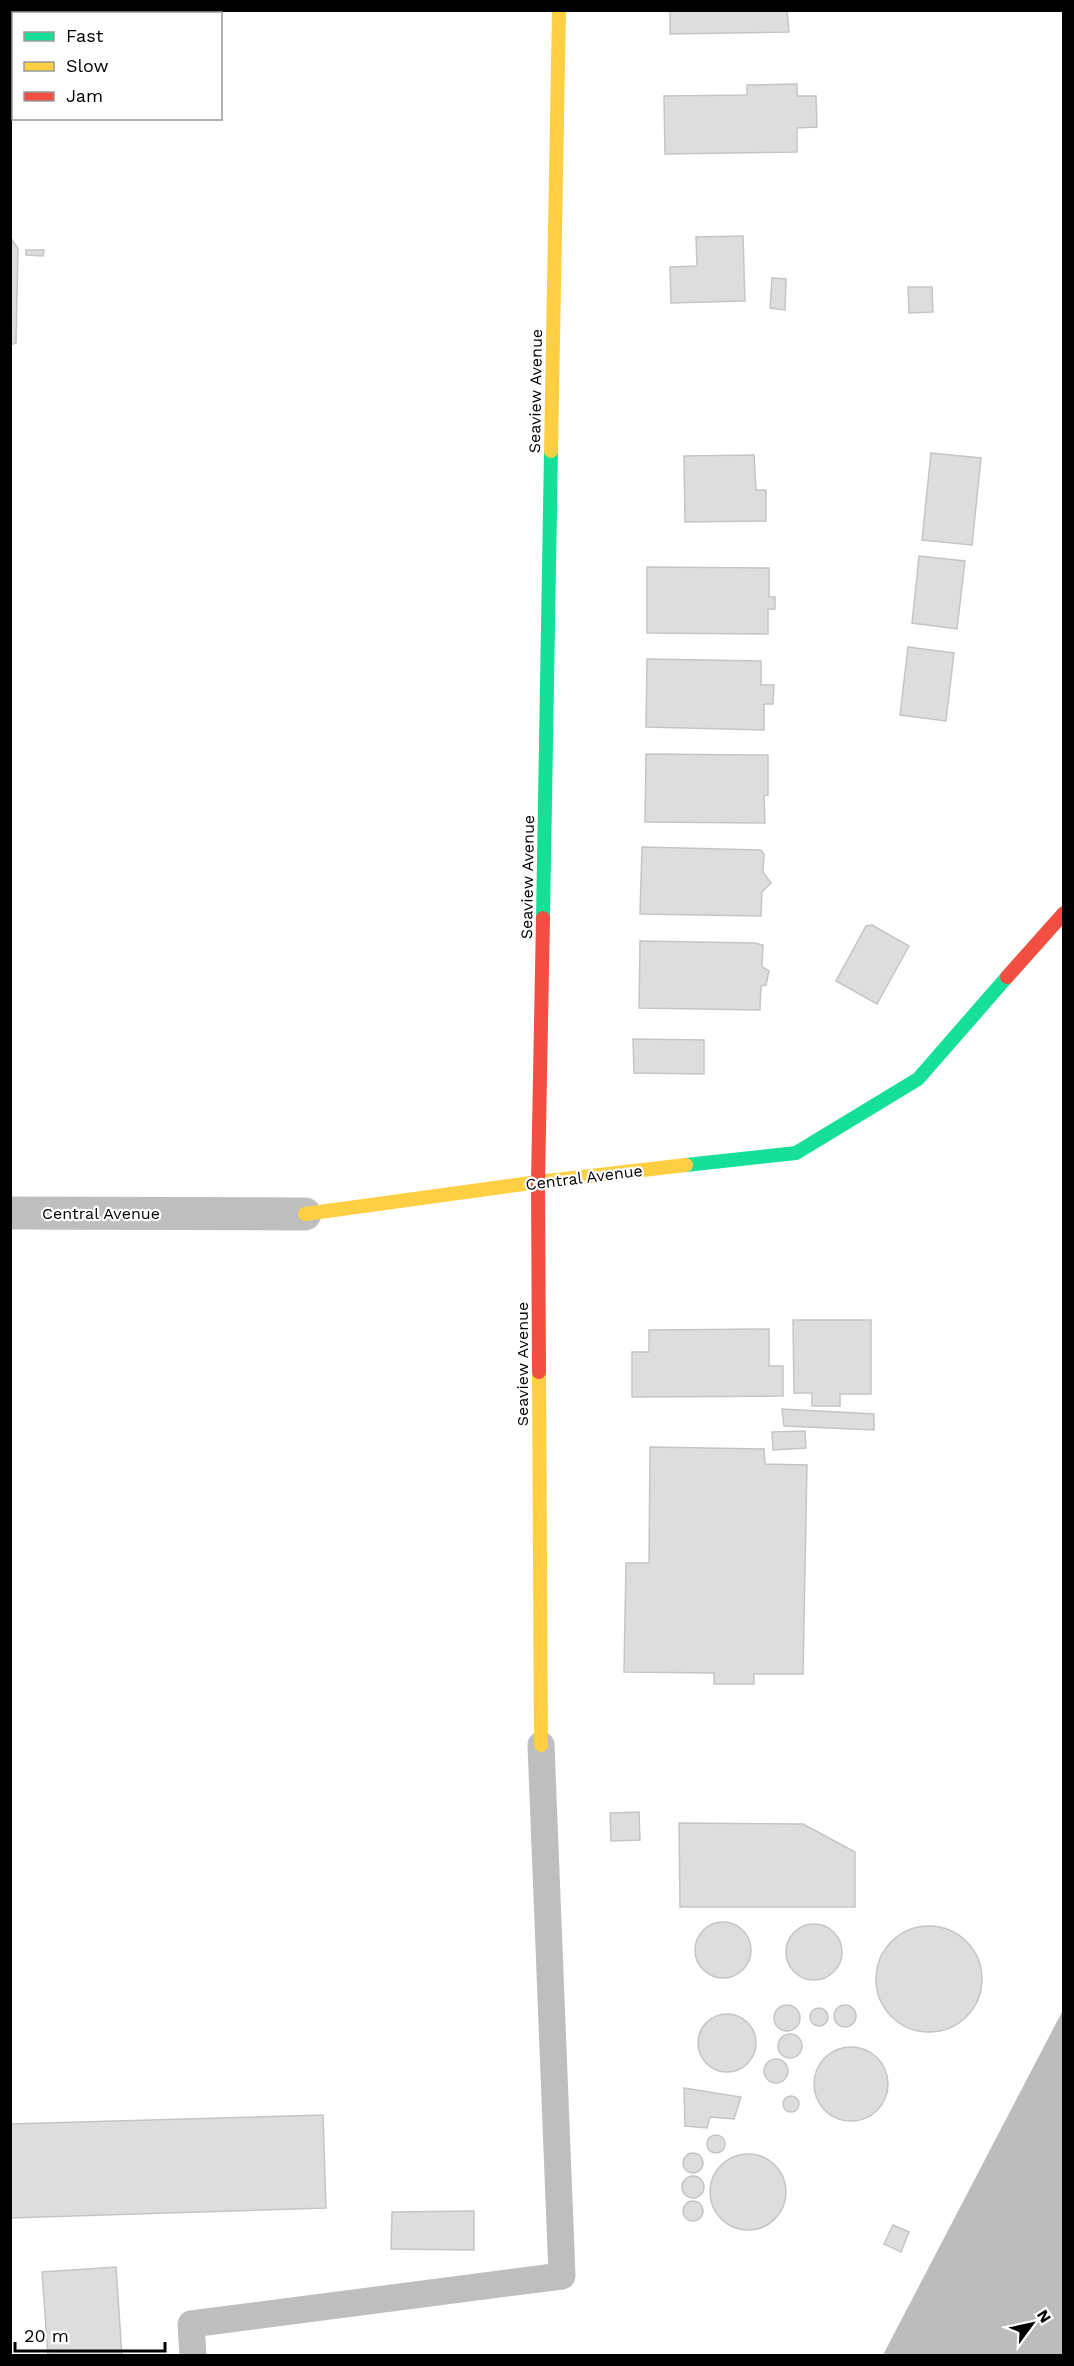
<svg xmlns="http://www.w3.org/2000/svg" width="1074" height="2366" font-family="'Work Sans',sans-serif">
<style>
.water{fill:#bcbcbc}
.building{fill:#ddd;stroke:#c5c5c5;stroke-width:1.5}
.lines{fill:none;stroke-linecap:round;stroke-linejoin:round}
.lane{stroke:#bebebe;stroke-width:27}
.street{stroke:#bebebe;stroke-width:33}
.fast{stroke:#16e098;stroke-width:14}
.slow{stroke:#ffcf43;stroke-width:14}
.jam{stroke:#f24e42;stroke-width:14}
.labels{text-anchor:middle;stroke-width:4.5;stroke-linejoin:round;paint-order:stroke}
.street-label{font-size:16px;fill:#000;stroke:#fff}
</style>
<rect width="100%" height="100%" fill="#fff"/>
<!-- water -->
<path class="water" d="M1063,2010V2355H883Z"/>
<!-- building -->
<path class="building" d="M670,10H787L789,32L670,34Z
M797,84V96H816L817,127L797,128V152L665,154L664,96L747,95V85Z
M743,236L745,301L671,303L670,267L697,266L696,237Z
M11,238L18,249L16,343L10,345Z
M26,250H44L43,256L26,255Z
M772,278L786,279L785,310L770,308Z
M908,287H932L933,312L909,313Z
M931,453L981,458L972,545L922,540Z
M754,455L756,490H766V521L685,522L684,456Z
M919,556L965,561L957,629L912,623Z
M647,567L769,568V597H775V609H768V634L647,633Z
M908,647L954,653L946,721L900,715Z
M647,659L761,661V685H774L773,704H764V730L646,727Z
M646,754L768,755V795L764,796L765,823L645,822Z
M642,847L761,850L764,854L763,872L771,883L762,892L761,916L640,914Z
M872,925L909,946L877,1004L836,981L866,926Z
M640,941L754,943L763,945L762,967L769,971L766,985L761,986L760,1010L639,1008Z
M633,1039L704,1040V1074L634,1073Z
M793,1320H871V1394H840V1406H812V1393H794Z
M769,1329V1366H783V1396L632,1397V1352H649V1330Z
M782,1409L874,1414V1430L784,1426Z
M805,1431L806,1448L773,1450L772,1432Z
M650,1447L764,1449L765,1464L807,1465L803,1674H754V1684H714V1673L624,1672L626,1563H649Z
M639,1812L640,1840L611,1841L610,1813Z
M679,1823L803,1824L855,1852V1907H680Z
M695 1950a28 28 0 1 1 56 0a28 28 0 1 1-56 0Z
M786 1952a28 28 0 1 1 56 0a28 28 0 1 1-56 0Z
M876 1979a53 53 0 1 1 106 0a53 53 0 1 1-106 0Z
M834 2016a11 11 0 1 1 22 0a11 11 0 1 1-22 0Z
M774 2018a13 13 0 1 1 26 0a13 13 0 1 1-26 0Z
M810 2017a9 9 0 1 1 18 0a9 9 0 1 1-18 0Z
M698 2043a29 29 0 1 1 58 0a29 29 0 1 1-58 0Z
M778 2046a12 12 0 1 1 24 0a12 12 0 1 1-24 0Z
M814 2084a37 37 0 1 1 74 0a37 37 0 1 1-74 0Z
M764 2071a12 12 0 1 1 24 0a12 12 0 1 1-24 0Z
M684,2088L741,2097L734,2119L710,2117L707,2128L685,2126Z
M783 2104a8 8 0 1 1 16 0a8 8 0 1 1-16 0Z
M323,2115L326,2208L10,2218V2124Z
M707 2144a9 9 0 1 1 18 0a9 9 0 1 1-18 0Z
M683 2163a10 10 0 1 1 20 0a10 10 0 1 1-20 0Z
M710 2192a38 38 0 1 1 76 0a38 38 0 1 1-76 0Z
M682 2187a11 11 0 1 1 22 0a11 11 0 1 1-22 0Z
M683 2211a10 10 0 1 1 20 0a10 10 0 1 1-20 0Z
M474,2211V2250L391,2249L392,2212Z
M893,2225L909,2232L901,2252L884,2244Z
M116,2267L122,2356H48L42,2272Z"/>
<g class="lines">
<!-- lane -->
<path class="lane" d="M193,2356L191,2324L562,2276L541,1745"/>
<!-- street -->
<path class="street" d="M10,1213L305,1214"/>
<!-- fast -->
<path class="fast" d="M543,918L551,451
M686,1165L796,1153L918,1079L1007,977"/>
<!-- slow -->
<path class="slow" d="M551,451L559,10
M305,1214L538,1182L686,1165
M539,1372L541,1745"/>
<!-- jam -->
<path class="jam" d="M1007,977L1064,913
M539,1372L538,1182L543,918"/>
</g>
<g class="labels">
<!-- street labels -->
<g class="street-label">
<text transform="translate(535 391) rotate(-89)" y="6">Seaview Avenue</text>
<text transform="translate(527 877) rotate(-89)" y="6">Seaview Avenue</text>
<text transform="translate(584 1177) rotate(-7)" y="6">Central Avenue</text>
<text x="101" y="1219">Central Avenue</text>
<text transform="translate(522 1364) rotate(-90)" y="6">Seaview Avenue</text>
</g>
</g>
<!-- border -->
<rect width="1074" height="2366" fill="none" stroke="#000000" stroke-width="24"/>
<!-- legend -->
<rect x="12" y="12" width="210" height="108" fill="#ffffff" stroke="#999999" stroke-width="1.5"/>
<rect x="24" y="32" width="30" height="9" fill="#16e098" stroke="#999999" stroke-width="1.5"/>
<text x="66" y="42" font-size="18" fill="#000000">Fast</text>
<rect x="24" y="62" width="30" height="9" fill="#ffcf43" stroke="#999999" stroke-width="1.5"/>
<text x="66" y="72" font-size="18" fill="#000000">Slow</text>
<rect x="24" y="92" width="30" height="9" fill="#f24e42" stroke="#999999" stroke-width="1.5"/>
<text x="66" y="102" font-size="18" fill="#000000">Jam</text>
<!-- north arrow -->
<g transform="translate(1032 2324) rotate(57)" stroke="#ffffff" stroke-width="4.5" paint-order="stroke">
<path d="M0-4.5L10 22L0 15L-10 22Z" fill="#000000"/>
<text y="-9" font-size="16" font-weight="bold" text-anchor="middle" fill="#000000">N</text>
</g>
<!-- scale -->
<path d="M15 2342v9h150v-9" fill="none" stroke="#000000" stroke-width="3"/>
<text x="24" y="2342" font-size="18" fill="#000000" stroke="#ffffff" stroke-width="4.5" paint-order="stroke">20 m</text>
</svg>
